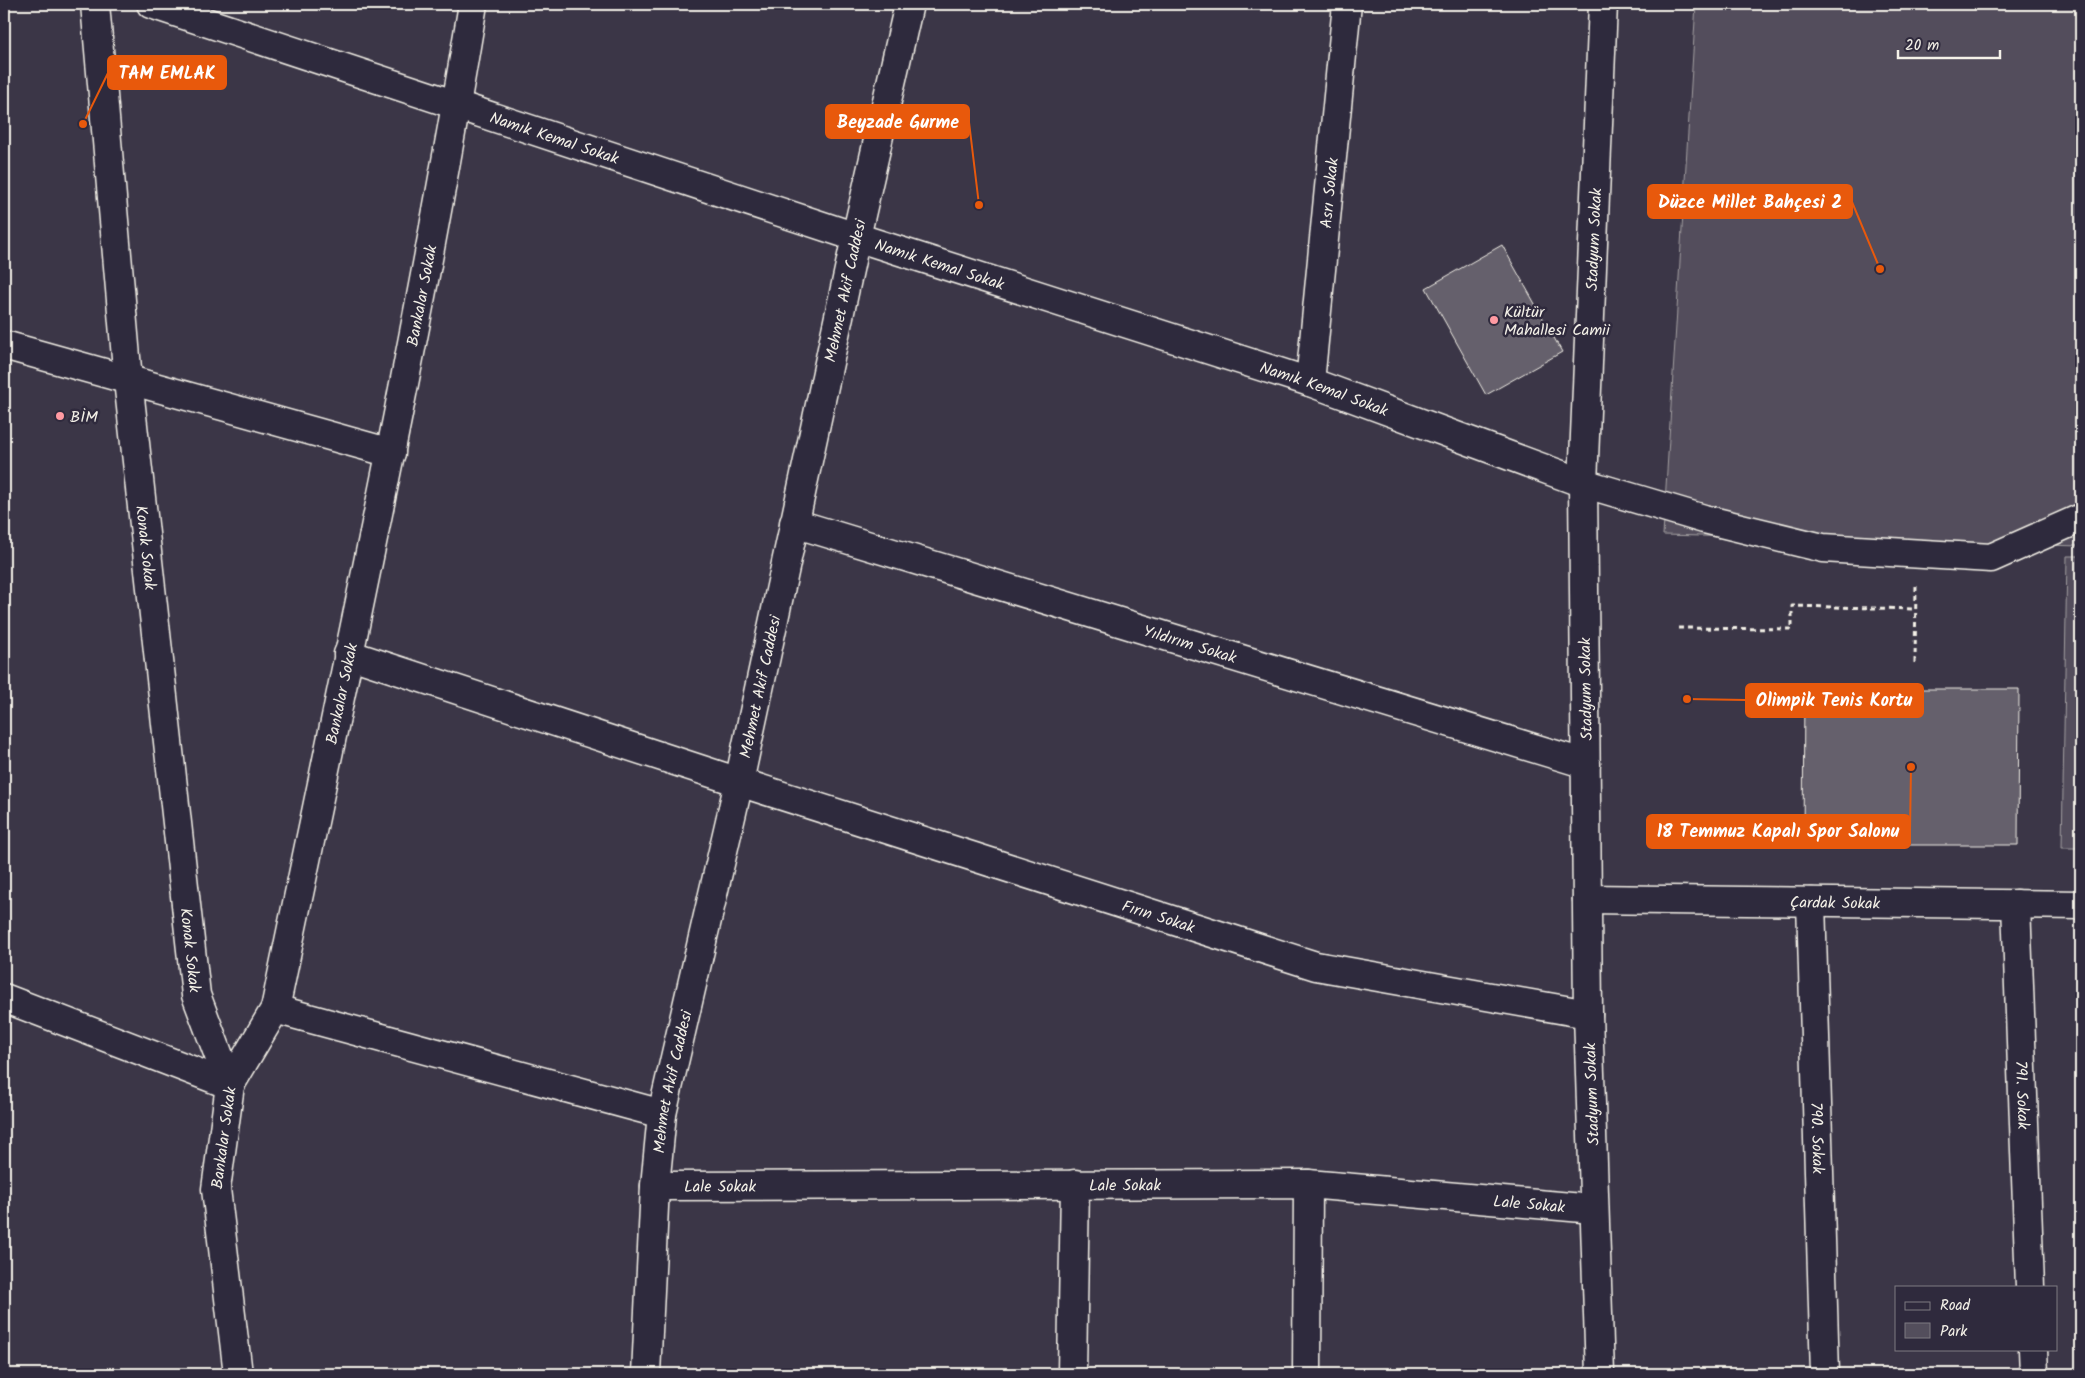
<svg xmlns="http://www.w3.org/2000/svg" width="2085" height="1378" font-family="Kalam,sans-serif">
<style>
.green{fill:#534e5c;stroke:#a4a0a2}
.building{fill:#65616c;stroke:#f4f1e8}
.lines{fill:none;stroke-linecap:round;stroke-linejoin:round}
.minor-casing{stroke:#f4f1e8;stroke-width:31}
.tertiary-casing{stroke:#f4f1e8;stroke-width:31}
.secondary-casing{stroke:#f4f1e8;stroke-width:31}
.path{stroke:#f4f1e8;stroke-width:3;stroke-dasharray:5 4;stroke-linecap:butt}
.minor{stroke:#2f2a3d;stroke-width:28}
.tertiary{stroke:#2f2a3d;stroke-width:28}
.secondary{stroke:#2f2a3d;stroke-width:28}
.poi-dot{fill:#ff9aa2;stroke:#2f2a3d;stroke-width:2}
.labels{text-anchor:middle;stroke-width:5;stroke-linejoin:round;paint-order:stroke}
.street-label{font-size:16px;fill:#f4f1e8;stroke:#2f2a3d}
.poi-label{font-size:16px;fill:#f4f1e8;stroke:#2f2a3d;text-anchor:start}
.leader{fill:none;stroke:#e8590c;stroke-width:2}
.callout-dot{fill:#e8590c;stroke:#2f2a3d;stroke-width:2}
.callout{fill:#e8590c;stroke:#e8590c;stroke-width:2}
.callout-label{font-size:18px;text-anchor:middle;font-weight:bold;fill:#fff}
</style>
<rect width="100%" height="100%" fill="#3b3647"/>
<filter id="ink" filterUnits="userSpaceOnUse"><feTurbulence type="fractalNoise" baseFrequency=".02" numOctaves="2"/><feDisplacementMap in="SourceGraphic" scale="10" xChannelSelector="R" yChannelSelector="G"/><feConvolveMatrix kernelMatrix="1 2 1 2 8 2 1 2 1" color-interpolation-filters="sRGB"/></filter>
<g filter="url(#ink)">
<!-- green -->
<path class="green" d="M1696,4H2081V546L1663,535Z
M2067,556H2081V848H2062Z"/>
<!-- building -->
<path class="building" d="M1502,245L1562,352L1486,395L1426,288Z
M1804,689H2019L2018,845H1803Z"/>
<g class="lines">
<!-- minor casing -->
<g class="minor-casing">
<g id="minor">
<path id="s1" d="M95,4L128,380L196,995L230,1085"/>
<path id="s2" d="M856,237L1310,382L1583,483L1704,519L1823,548L1991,558L2081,518"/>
<path d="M4,345L391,453"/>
<path id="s3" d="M1310,382L1347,4"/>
<path id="s4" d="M794,523L1586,764"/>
<path id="s5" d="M348,654L739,782L1316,966L1588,1014"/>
<path id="s6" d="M1587,899L2081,905"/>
<path id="s7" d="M1811,902L1825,1374"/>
<path id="s8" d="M2016,904L2030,1287"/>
<path d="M4,998L230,1085"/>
<path d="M275,1009L662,1114"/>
<path id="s9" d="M655,1186L1308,1184L1594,1209"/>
<path d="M2033,1349L2034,1374"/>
<path id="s10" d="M238,1374L216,1189L230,1085L275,1009C344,675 418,341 473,4"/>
<path d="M1072,1374L1075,1184"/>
<path d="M1307,1374L1308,1184"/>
<path id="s11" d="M1600,1374L1588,1014L1583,483L1603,4"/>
</g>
</g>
<!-- tertiary casing -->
<g class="tertiary-casing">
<g id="tertiary">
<path id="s12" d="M151,4L856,237"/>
</g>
</g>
<!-- secondary casing -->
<g class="secondary-casing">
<g id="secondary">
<path id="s13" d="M646,1374L655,1186L662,1114L739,782L856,237L909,4"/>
</g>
</g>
<!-- path -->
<path class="path" d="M1678,628L1792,629V606L1916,609
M1915,663L1916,584"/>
<!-- minor -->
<use href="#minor" class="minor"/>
<!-- tertiary -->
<use href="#tertiary" class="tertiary"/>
<!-- secondary -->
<use href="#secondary" class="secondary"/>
</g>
</g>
<!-- markers -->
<g class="poi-dot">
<circle cx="1494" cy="320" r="5"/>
<circle cx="60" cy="416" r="5"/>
</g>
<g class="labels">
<!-- street labels -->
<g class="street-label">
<text dy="6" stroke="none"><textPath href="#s12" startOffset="425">Namık Kemal Sokak</textPath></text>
<text dy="6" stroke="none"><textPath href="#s3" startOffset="190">Asrı Sokak</textPath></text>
<text dy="6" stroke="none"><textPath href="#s11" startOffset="1135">Stadyum Sokak</textPath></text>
<text dy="6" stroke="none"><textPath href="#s2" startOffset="88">Namık Kemal Sokak</textPath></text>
<text dy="6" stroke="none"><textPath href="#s13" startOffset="1104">Mehmet Akif Caddesi</textPath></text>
<text dy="6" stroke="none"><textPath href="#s10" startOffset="1108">Bankalar Sokak</textPath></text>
<text dy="6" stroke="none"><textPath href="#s2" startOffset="492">Namık Kemal Sokak</textPath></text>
<text dy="6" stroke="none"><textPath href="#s1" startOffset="546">Konak Sokak</textPath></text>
<text dy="6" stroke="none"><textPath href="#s4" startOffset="414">Yıldırım Sokak</textPath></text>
<text dy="6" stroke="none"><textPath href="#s13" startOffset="699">Mehmet Akif Caddesi</textPath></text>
<text transform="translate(1585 689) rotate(-91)" y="6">Stadyum Sokak</text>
<text dy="6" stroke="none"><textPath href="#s10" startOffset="702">Bankalar Sokak</textPath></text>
<text dy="6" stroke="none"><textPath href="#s6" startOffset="248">Çardak Sokak</textPath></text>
<text dy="6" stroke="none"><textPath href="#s5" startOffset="852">Fırın Sokak</textPath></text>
<text dy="6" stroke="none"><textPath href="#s1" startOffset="951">Konak Sokak</textPath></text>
<text dy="6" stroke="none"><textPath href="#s13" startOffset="294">Mehmet Akif Caddesi</textPath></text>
<text transform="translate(1591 1094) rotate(-92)" y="6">Stadyum Sokak</text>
<text dy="6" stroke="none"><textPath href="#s8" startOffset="191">791. Sokak</textPath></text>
<text dy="6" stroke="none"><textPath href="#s7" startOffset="236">790. Sokak</textPath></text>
<text dy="6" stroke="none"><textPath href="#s10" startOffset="238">Bankalar Sokak</textPath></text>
<text dy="6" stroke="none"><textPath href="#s9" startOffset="470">Lale Sokak</textPath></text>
<text dy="6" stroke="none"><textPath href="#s9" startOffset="65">Lale Sokak</textPath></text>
<text dy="6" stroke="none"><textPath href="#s9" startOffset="875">Lale Sokak</textPath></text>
</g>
<!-- poi labels -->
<g class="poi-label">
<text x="1504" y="317">Kültür<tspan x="1504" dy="18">Mahallesi Camii</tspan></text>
<text x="70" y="422">BİM</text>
</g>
</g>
<!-- callouts -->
<path class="leader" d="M83 124L108 73M979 205L969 122M1880 269L1852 202M1687 699L1746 700M1911 767L1910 831"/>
<g class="callout-dot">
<circle cx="83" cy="124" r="5"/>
<circle cx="979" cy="205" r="5"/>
<circle cx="1880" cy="269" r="5"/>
<circle cx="1687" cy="699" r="5"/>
<circle cx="1911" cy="767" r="5"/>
</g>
<g class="callout">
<rect x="108" y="56" width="118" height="33" rx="5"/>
<rect x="826" y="105" width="143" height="33" rx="5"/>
<rect x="1648" y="185" width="204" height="33" rx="5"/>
<rect x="1746" y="684" width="177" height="33" rx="5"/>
<rect x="1647" y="815" width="263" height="33" rx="5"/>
</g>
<g class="callout-label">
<text x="167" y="79">TAM EMLAK</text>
<text x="898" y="128">Beyzade Gurme</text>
<text x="1750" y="208">Düzce Millet Bahçesi 2</text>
<text x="1834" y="706">Olimpik Tenis Kortu</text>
<text x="1778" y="837">18 Temmuz Kapalı Spor Salonu</text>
</g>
<!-- margin -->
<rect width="2085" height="1378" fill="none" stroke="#2f2a3d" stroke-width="20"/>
<rect x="10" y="10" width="2065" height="1358" fill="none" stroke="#f4f1e8" stroke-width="2" filter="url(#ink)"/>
<!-- legend -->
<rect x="1895" y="1286" width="162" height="65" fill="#2f2a3d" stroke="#7e7a81"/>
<rect x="1905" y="1302" width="25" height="8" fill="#2f2a3d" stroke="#7e7a81"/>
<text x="1940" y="1310" font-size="15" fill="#f4f1e8">Road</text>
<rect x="1905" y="1323" width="25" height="15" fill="#534e5c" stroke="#7e7a81"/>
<text x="1940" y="1336" font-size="15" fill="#f4f1e8">Park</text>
<!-- scale -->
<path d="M1898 50v8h102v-8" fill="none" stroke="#f4f1e8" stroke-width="2.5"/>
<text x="1905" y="50" font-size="15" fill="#f4f1e8" stroke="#2f2a3d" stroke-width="4" paint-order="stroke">20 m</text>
</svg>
